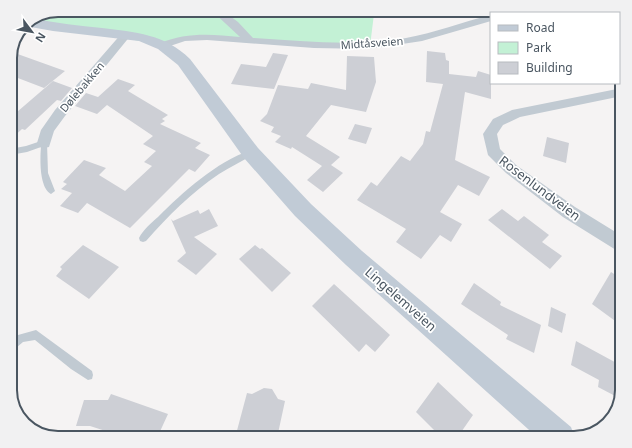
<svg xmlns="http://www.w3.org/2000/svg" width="632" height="448" font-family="'Noto Sans',sans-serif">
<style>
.green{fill:#c3f1d5}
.building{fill:#cdcfd5}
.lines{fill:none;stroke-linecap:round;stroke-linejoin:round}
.service{fill:#c1cad2;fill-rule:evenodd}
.minor{fill:#c1cad2;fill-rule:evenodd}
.secondary{fill:#c1cbd6;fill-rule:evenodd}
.labels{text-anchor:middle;stroke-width:3.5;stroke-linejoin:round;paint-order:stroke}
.far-street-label{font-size:11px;fill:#4a5661;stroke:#fff}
.street-label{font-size:13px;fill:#4a5661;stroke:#fff}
.rim{fill:none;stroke:#4a5661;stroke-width:2}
</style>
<rect width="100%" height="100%" fill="#f5f3f3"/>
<!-- green -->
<path class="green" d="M58,10H387L374,14L370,46L195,37L164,45L28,22Z"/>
<!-- building -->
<path class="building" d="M427,51L445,53L446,60L449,61V74L476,77L478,71L491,75V99L465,92L455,160L490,177L479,196L458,185L440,212L462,224L451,242L440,235L421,259L396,242L406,229L357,200L371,182L377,186L401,156L410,161L423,144L426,131L430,132L443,84L426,82Z
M12,52L65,71L44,88L10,75V55Z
M273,53L288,55L274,89L231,84L241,64L266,67Z
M347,56L374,57L376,82L366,112L331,105L306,136L340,157L331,165L343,173L323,192L307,180L322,166L292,147L291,149L275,142L281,136L271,132L274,127L260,121L267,114L278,85L308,89L311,83L346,90Z
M118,79L135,85L128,91L168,115L162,119L165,121L160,124L201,143L195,148L210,155L195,172L189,169L130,228L87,203L78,213L60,206L72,193L61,189L67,184L63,182L84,160L106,168L99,175L125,191L152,166L144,162L156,151L143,144L153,136L107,105L97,114L75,106L86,93L98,97Z
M53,81L72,88L61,101L57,100L25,130L22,129L10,140V118Z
M355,124L372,128L366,144L348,139Z
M547,137L569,143L566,163L543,156Z
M209,209L218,226L194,237L217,254L196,275L177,261L186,253L171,219L173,221L198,210L200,214Z
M502,209L518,221L524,216L549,235L542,242L562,256L550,269L488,220Z
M83,245L119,267L89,299L56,276L62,269L60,267Z
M255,245L260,249L262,248L291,273L272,292L239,259Z
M611,272L622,279V326L592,304Z
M474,283L501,302L500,305L541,325L534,353L506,339L508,335L461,304Z
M334,284L390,335L375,352L366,344L359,352L312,306Z
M551,307L566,314L562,333L548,326Z
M576,341L622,366V390L619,398L598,387L599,380L571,365Z
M438,382L473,415L457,438H442L416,412Z
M264,388L272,389L278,399L285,401L277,438H235L247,393L252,394Z
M111,394L168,414L157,438H113L115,434L90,426H76L84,400H108Z"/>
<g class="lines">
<!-- service -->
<path class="service" d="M44,140L47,143L48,173L55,191L51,194C39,188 40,158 41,147L27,152L10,155V149L26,146Z
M251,150L255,153L253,155C242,161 230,167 219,174C191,193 168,216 146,241L143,242L140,241L139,238C143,230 151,223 158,217C183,192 216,162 251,150Z
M36,330L92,371L93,375L92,379L88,380L71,369L35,340L23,342L10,353V341L18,335Z"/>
<!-- minor -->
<path class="minor" d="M211,10H222L238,22L253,38C304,41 355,47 406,38C435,33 462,22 491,15V21L422,41L369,49L314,48L207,40L185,41L164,48L160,47L158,45L160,43C186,32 212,34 240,37Z
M504,10H520L516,13H500Z
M126,32L131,35L65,116L54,131L49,147L44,148L39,147L37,143L41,130L55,110L122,33Z
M622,88V96L520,117L503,125L497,134L500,149L516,165L575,207L622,236V252L616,250L563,217L506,173L488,155L483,134L493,119L512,110Z"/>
<!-- secondary -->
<path class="secondary" d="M35,19C57,23 79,26 102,28C135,32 165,34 190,59L258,148L311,204L362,251L571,427L575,438H538L346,265L295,216L244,158L178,65L158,49L139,41L53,31L25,26L26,22Z"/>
</g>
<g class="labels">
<!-- far-street labels -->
<g class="far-street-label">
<text transform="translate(372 43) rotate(-4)" y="4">Midtåsveien</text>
<text transform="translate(82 87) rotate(-50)" y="4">Dølebakken</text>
</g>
<!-- street labels -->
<g class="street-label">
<text transform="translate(540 188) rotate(37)" y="5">Rosenlundveien</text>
<text transform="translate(401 299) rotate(41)" y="5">Lingelemveien</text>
</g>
</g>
<!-- crop -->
<path d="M0 0H632V448H0ZM58 17H574A41 41 0 0 1 615 58V390A41 41 0 0 1 574 431H58A41 41 0 0 1 17 390V58A41 41 0 0 1 58 17Z" fill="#f1f1f2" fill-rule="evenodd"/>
<path class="rim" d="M58 17H574A41 41 0 0 1 615 58V390A41 41 0 0 1 574 431H58A41 41 0 0 1 17 390V58A41 41 0 0 1 58 17Z"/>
<!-- legend -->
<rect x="490" y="12" width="130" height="72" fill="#ffffff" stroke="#b7bbc0"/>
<rect x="498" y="25" width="20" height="6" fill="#c1cbd6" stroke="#b7bbc0"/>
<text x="526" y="32" font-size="12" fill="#4a5661">Road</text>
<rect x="498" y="42" width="20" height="12" fill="#c3f1d5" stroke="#b7bbc0"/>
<text x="526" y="52" font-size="12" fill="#4a5661">Park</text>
<rect x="498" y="62" width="20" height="12" fill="#cdcfd5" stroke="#b7bbc0"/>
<text x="526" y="72" font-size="12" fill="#4a5661">Building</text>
<!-- north arrow -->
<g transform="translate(32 32) rotate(122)" stroke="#ffffff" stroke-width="3" paint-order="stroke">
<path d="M0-3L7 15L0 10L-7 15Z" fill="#4a5661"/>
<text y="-6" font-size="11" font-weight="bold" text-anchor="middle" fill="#4a5661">N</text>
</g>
</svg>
